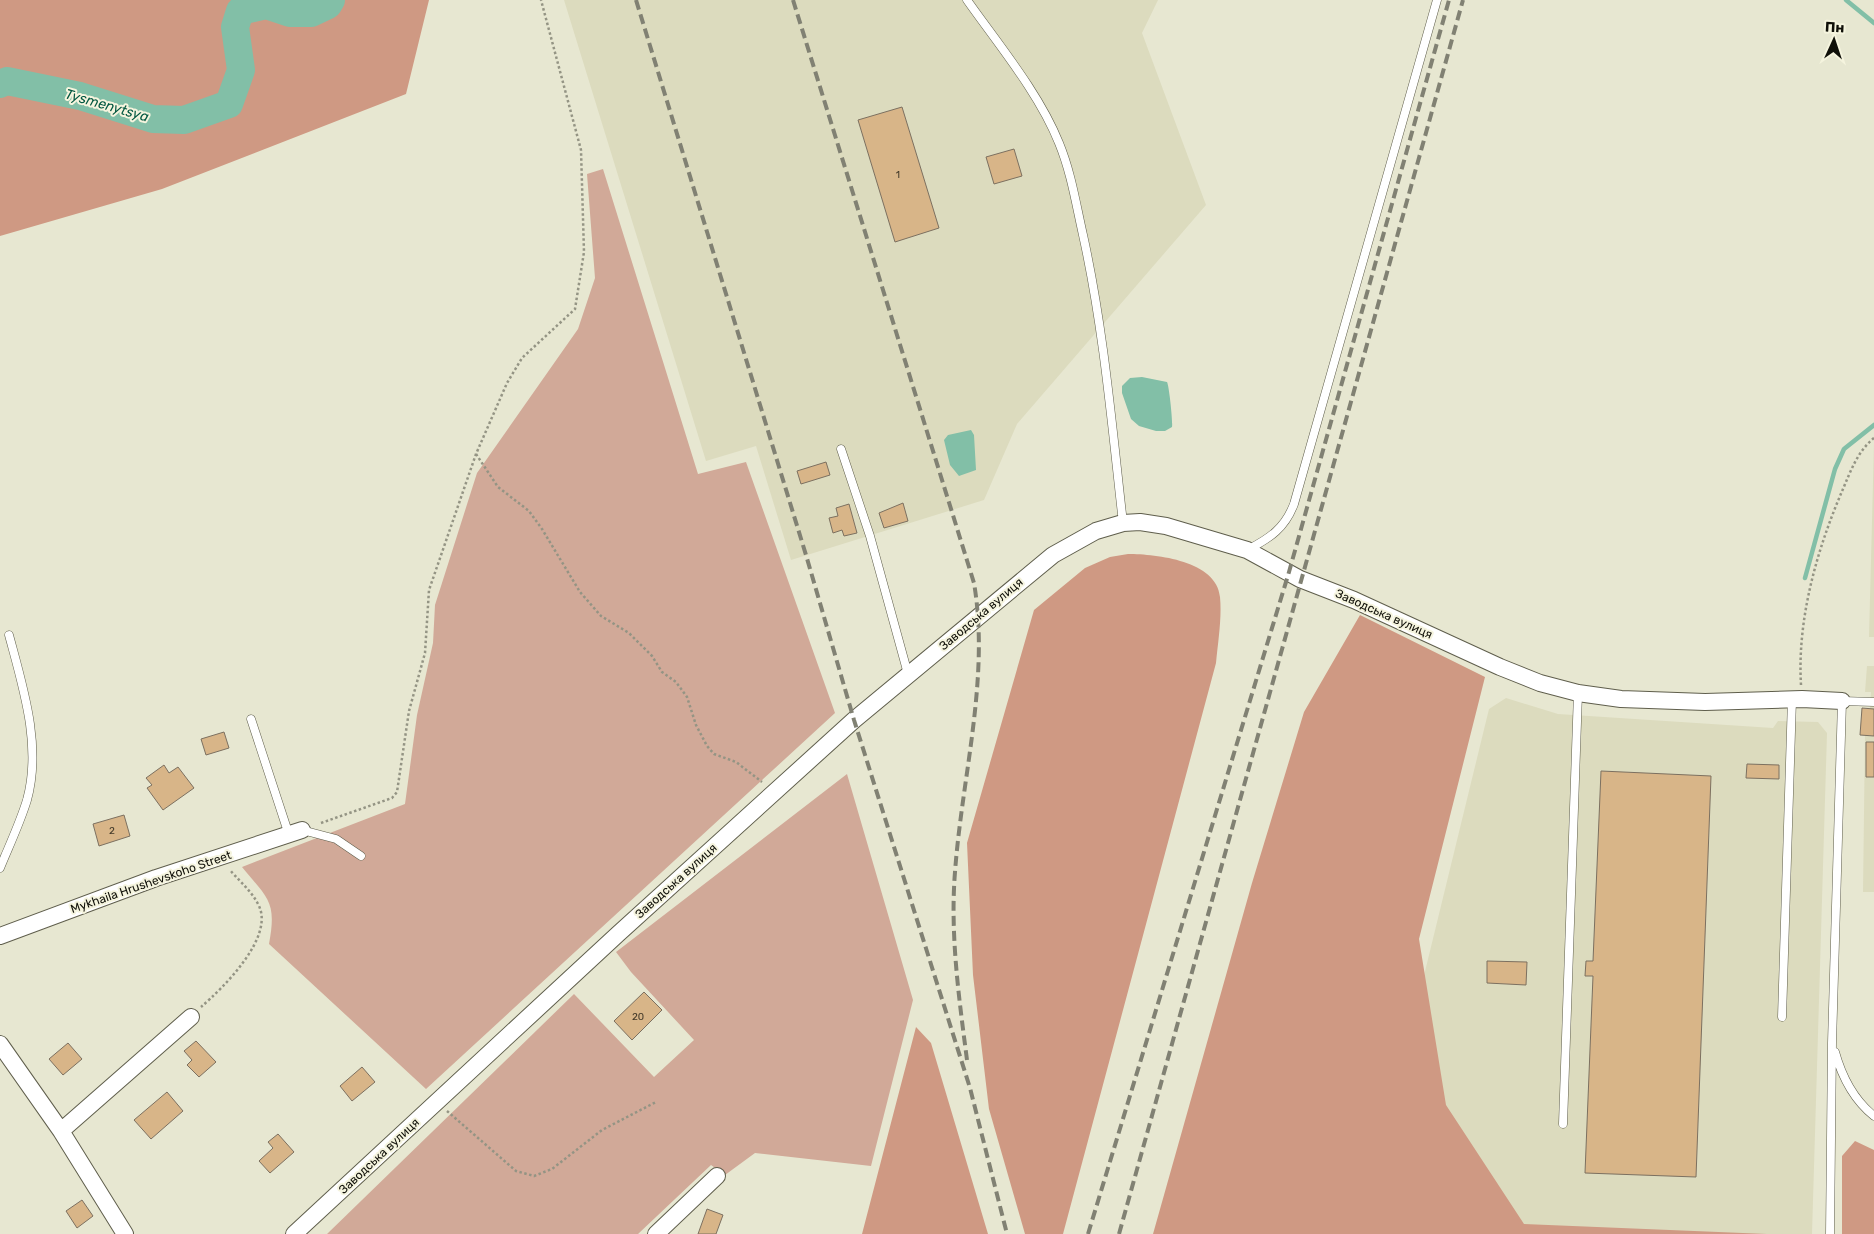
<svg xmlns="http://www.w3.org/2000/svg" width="1874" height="1234" font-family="Rubik,sans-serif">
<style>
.built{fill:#dcdbbe}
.green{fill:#d1a998}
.forest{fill:#cf9983}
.water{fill:#82bfa7}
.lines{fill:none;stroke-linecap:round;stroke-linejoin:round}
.stream{stroke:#82bfa7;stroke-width:4.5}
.river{stroke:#82bfa7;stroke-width:28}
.building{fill:#d8b588;stroke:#7c7060}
.lane-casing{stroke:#5f5e4c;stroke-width:9}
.street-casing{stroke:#5f5e4c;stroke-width:18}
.path{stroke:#949484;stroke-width:2.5;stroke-dasharray:2.5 2.5;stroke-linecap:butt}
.lane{stroke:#fff;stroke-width:8}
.street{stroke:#fff;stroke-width:16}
.rail{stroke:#818173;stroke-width:4;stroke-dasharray:10 5;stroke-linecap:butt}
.labels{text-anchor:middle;stroke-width:4;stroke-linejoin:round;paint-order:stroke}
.number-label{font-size:10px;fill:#423929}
.street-label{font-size:12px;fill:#101009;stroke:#f5f4de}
.water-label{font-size:14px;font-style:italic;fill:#025740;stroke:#f5f4de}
</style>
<rect width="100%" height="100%" fill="#e7e7d1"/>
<!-- built -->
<path class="built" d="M564,0H1158L1142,33L1206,205L1017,424L984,500L791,560L756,446L706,461Z
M1874,444V637H1869Z
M1867,666H1874V709H1870L1871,692H1865Z
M1506,698L1558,714L1773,728L1778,721L1818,722L1827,733L1812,1234H1361L1489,709Z
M1865,735L1874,736V892H1863Z"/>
<!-- green -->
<path class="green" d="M603,169L698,474L746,462L835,713L426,1089L269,944C277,901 268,899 242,867L405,804L417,715L433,643L435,605L477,473L578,329L595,278L587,174Z
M847,774L913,1000L871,1166L755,1153L725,1175L711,1165L638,1234H327L574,994L654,1077L694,1040L631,972L616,952Z"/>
<!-- forest -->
<path class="forest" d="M0,0H429L406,94L162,189L0,236Z
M1128,554C1157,554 1217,561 1220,597C1222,618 1218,642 1216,663L1063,1234H1025L989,1109L973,975L967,843L1034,610L1085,568L1110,557Z
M1360,615L1485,677L1419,939L1446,1105L1524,1224L1767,1234H1153L1252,883L1304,712Z
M916,1027L931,1043L988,1234H862Z
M1855,1141L1874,1150V1234H1842V1156Z"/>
<!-- water -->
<path class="water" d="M1142,377L1167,382C1169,385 1173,422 1172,427L1165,431H1156L1139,426L1131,419L1122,393V386L1130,378Z
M971,430L974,435L976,470L959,476L950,465L944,440L948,435Z"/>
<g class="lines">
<!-- stream -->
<path class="stream" d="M1846,0L1874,23
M1805,578L1835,469L1844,449L1874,425"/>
<!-- river -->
<path class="river" d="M0,84L7,81L80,96L153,119L184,120L229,104L241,70L235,27L240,11L266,5L290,13H311L328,5L331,0"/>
</g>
<!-- building -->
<path class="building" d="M902,107L939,228L895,242L858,120Z
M1014,149L1022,176L994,184L986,157Z
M826,462L830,475L801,484L797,471Z
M903,503L908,521L884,528L879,513Z
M849,504L857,533L844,536L842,530L833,533L829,518L838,516L836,508Z
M1862,708L1874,709V736L1860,735Z
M224,732L229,748L206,755L201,739Z
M1866,742H1874V777H1866Z
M1747,764L1779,765V779L1746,778Z
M164,765L169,773L178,767L194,788L163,810L147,788L152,785L146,778Z
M1601,771L1711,776L1696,1177L1585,1173L1593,976H1585L1586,961H1593Z
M124,815L130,836L99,846L93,824Z
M1487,961L1527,962L1526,985L1487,983Z
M644,992L662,1010L632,1040L614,1021Z
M196,1041L216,1062L199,1077L187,1065L192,1060L184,1051Z
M68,1043L82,1059L63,1075L49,1059Z
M362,1067L375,1082L352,1101L340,1086Z
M167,1092L183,1111L151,1139L134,1120Z
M278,1134L294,1152L270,1173L259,1161L273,1148L268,1142Z
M82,1200L93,1216L77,1228L66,1211Z
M707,1209L723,1215L716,1234H698Z"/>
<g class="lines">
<!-- lane casing -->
<g class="lane-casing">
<path id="lane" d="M967,0C998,44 1039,93 1059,143C1071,172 1076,204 1083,235C1104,330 1112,427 1123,523
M841,449L870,536L908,674
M1249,549C1270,538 1285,528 1294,504L1437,0
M251,719L289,835
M302,830L336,839L361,856
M0,868C9,846 20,823 27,800C42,746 23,687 9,635
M1782,1017L1792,699
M1835,1052C1842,1077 1854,1100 1874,1116
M1563,1124L1578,693
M1830,1234L1832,1043L1842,701L1874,702"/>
</g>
<!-- street casing -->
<g class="street-casing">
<path id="street" d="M0,936L156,878L302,830
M0,1044L61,1131L125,1234
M61,1131L191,1017
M294,1234L618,934L854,720L1053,555L1096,531L1123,523L1140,522L1166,526L1247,550L1300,579L1354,600L1500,667L1540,683L1578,693L1621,699L1705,702L1802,699L1842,701
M656,1234L717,1176"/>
</g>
<!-- path -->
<path class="path" d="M476,454L498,487L529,511L542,529L580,592L601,616L629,633L652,656L662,672L676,682L687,697L696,725L707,746L714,754L736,762L762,782
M1801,685C1797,619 1817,549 1843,489C1851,470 1858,451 1874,438
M321,823L392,798L397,792L409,711L425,653L429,590L476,454L507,383L522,358L575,309L584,252L581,150L541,0
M201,1007C223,988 274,938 259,906C252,891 240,882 230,870
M447,1111L516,1171L534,1176L552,1169L602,1130L656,1102"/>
<!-- lane -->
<use href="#lane" class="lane"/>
<!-- street -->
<use href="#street" class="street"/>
<!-- rail -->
<path class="rail" d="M636,0L806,555L854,720L970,1088L1007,1234
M793,0L974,583C990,678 962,776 955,872C950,935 959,998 967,1060
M1088,1234L1289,572L1449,0
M1119,1234L1463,0"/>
</g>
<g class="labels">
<!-- number labels -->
<g class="number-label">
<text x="898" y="178">1</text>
<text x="112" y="834">2</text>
<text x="638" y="1020">20</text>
</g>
<!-- street labels -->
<g class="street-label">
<text transform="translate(981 614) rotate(-40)" y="4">Заводська вулиця</text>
<text transform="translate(1384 614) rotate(24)" y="4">Заводська вулиця</text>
<text transform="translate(676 881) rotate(-42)" y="4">Заводська вулиця</text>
<text transform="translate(151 882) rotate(-19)" y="4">Mykhaila Hrushevskoho Street</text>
<text transform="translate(379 1156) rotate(-43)" y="4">Заводська вулиця</text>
</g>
<!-- water labels -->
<g class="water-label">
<text transform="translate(107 105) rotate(16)" y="5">Tysmenytsya</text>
</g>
</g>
<!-- north arrow -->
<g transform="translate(1834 40) rotate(3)" stroke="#f5f4de" stroke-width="4" paint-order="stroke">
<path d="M0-4L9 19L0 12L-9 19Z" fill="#101009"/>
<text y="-8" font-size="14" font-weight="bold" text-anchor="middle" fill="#101009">Пн</text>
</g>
</svg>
